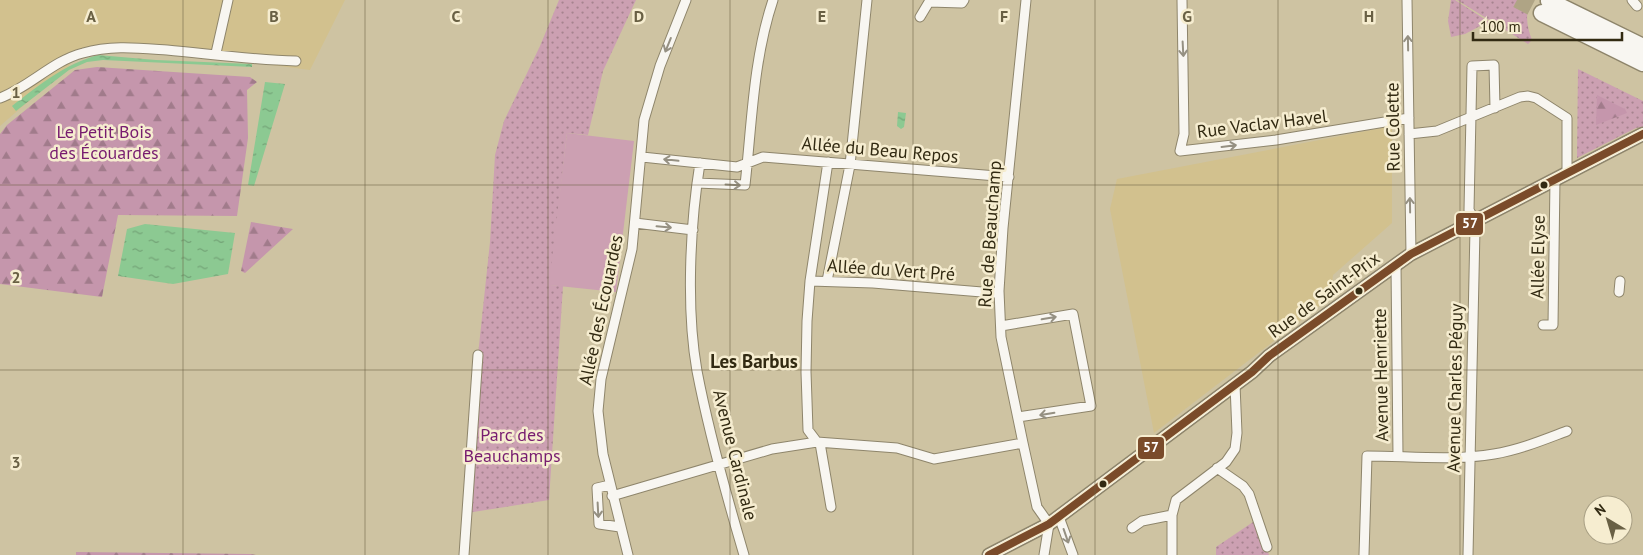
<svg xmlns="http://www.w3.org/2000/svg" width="1643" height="555" font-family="'PT Sans',sans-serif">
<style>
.built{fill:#d2c18e}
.green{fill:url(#green-dots)}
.forest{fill:url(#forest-firs)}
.pitch{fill:#cca0b2}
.water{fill:url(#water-ripples)}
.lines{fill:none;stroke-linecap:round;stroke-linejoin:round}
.highway-tunnel{stroke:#afa485;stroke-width:16;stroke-dasharray:16 8;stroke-linecap:butt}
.street-casing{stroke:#8e856b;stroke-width:11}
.secondary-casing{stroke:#8e856b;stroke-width:15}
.highway-casing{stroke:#8e856b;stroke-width:19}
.street{stroke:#f8f6f1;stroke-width:9}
.secondary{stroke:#f8f6f1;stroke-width:12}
.highway{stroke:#f8f6f1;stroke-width:16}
.bus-1-casing{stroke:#f6edd0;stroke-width:11}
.bus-1{stroke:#7a4b2a;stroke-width:8}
.oneway{stroke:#959082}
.grid{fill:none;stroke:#696044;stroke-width:1;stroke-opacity:0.55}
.bus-dot{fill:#322a12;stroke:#f6edd0;stroke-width:2}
.labels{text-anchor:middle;stroke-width:5;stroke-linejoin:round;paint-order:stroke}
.street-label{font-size:18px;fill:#322a12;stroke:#f6edd0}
.park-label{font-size:18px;fill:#771c6f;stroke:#f6edd0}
.neighbourhood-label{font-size:19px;font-weight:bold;fill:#322a12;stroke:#f6edd0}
.grid-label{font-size:16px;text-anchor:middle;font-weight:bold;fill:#696044;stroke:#f6edd0;stroke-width:5;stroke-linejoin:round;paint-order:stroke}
.line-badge{stroke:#f6edd0;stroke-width:2}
.badge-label{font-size:14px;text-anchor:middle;font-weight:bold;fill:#fff}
</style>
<defs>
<pattern id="green-dots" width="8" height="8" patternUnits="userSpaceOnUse" patternTransform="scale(1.25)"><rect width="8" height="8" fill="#cca0b2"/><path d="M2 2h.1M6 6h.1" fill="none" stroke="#a6838f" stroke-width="1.8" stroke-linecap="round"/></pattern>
<pattern id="forest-firs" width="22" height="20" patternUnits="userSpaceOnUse" patternTransform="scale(1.25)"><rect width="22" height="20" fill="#c596ac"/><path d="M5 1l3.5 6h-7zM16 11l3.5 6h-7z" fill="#a17b8b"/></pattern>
<pattern id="water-ripples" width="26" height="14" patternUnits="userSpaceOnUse" patternTransform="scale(1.25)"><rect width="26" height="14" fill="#8cc992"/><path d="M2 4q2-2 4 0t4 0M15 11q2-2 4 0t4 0" fill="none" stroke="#73a376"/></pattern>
</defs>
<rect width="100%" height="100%" fill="#cec3a2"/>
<!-- built -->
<path class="built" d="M0,0H345L310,70L107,44L81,49L68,67L0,126Z
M1392,126V223L1333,275L1332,283L1339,291L1154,433L1110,209L1117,179Z"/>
<!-- green -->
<path class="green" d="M559,0H636L603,71L588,135L567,133L550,285L563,286L549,500L467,513L478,355L490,242L495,155L504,121L540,46Z
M1451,0H1455L1494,25L1492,28L1482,25L1465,34L1451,37L1448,21Z
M1457,0H1532C1524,13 1527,27 1532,40L1528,44Z
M1578,69L1643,101V127L1636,128L1577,158Z
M1256,520L1269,555H1216V547Z"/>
<!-- forest -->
<path class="forest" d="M97,67L250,77L257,82L247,90L248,138L237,216L118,215L102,297L0,284V134L7,125L75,70Z
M1597,95L1625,109L1627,113L1596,125Z
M251,222L293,229L245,273L241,271Z
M76,552L251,554L256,555H76Z"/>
<!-- pitch -->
<path class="pitch" d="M567,133L634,141L616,292L549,285Z"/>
<!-- water -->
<path class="water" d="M98,55L156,60L252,64V67L103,60L87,62L69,70L16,111L12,106C39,85 65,64 98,55Z
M265,82L285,84L254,186L248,185Z
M898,112L906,113L904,127L901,129L897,126Z
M145,224L235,233L228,274L173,284L118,276L127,229Z"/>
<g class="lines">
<!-- highway-tunnel -->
<path class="highway-tunnel" d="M1517,0L1542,13"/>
<!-- street casing -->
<g class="street-casing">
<path id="street" d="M1026,0L1003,228L999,291L1001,337L1023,443L1037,507L1049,524L1044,555
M1182,0L1184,134L1180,151L1276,140L1409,118
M1407,0L1411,254
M1632,0L1637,6
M920,17L929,2L962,3L964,0
M216,53L228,0
M0,98C30,87 52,61 83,53C111,45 138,48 167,50C210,54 252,60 296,61
M1409,134L1437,131L1520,97L1528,96L1536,98L1567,118V173
M642,157L737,167L763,157L1009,177
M700,163C690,225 686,309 697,371C709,434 726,494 744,555
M697,183L745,185C752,123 753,60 773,0
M635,223L693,230
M1396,265L1398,456
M810,281L873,283L994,293L999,291
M827,281L850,165L867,0
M1619,292L1620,281
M1543,325H1553L1555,179
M1001,326L1073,314L1091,406L1018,417
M817,442L808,430L806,372L807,321L810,281L828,162
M820,443L831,507
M1217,468L1243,486L1249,494L1267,547
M610,485L597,488L599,524L620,527
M612,496L772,449L817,442L897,448L934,459L1023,443
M1059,517L1073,555
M1132,528L1142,521L1172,515
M464,555L478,355
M628,555L603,454L598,411L601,379L632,249L644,120L660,66L686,0
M1172,555V515L1176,500L1226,462L1235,449L1237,433L1235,385
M1364,555L1367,456C1408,456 1453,461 1494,454C1519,450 1543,440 1567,431
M1468,555L1475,229V221L1469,210L1472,66L1494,65L1495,108"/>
</g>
<!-- secondary casing -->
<g class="secondary-casing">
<path id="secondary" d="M989,555L1049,524L1252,372L1269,356L1411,254L1643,134"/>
</g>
<!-- highway casing -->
<g class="highway-casing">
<path id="highway" d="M1549,1L1643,47
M1542,13L1643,63"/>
</g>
<!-- street -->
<use href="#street" class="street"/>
<!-- secondary -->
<use href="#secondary" class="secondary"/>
<!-- highway -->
<use href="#highway" class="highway"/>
<!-- bus-1 casing -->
<g class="bus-1-casing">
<path id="bus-1" d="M989,555L1049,524L1252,372L1269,356L1411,254L1643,134"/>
</g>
<!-- bus-1 -->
<use href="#bus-1" class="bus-1"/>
</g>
<!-- one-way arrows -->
<defs><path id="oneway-shaft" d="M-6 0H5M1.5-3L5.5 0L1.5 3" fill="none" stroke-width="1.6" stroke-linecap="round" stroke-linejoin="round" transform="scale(1.25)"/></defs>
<g class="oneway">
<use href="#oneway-shaft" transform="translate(1408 43) rotate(-91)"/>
<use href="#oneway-shaft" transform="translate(668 45) rotate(112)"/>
<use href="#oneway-shaft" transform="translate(1183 49) rotate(87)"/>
<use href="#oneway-shaft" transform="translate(1229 146) rotate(-7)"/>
<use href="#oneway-shaft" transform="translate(671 160) rotate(-174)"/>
<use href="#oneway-shaft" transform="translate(733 185) rotate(3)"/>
<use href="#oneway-shaft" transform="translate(1410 205) rotate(-91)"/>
<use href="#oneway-shaft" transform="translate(664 227) rotate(5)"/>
<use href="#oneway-shaft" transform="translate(1049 318) rotate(-10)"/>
<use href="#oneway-shaft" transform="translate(1047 414) rotate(171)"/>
<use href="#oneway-shaft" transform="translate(598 510) rotate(87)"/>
<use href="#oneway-shaft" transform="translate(1066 536) rotate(71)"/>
</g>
<!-- grid -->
<path class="grid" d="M183,0V555M365,0V555M548,0V555M730,0V555M913,0V555M1095,0V555M1278,0V555M1460,0V555M0,185H1643M0,370H1643"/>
<!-- markers -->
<g class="bus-dot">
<circle cx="1544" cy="185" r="4.5"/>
<circle cx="1359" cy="291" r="4.5"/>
<circle cx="1103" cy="484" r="4.5"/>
</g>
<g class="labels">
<!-- street labels -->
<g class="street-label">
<text transform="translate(1262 124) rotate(-7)" y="6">Rue Vaclav Havel</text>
<text transform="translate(1393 127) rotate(-91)" y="6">Rue Colette</text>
<text transform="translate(880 150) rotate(5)" y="6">Allée du Beau Repos</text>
<text transform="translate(990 234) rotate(-86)" y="6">Rue de Beauchamp</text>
<text transform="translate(1538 257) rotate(-89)" y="6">Allée Elyse</text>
<text transform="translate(891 270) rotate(4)" y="6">Allée du Vert Pré</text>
<text transform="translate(1324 295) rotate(-36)" y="6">Rue de Saint-Prix</text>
<text transform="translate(601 310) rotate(-78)" y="6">Allée des Écouardes</text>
<text transform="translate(1381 375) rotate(-91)" y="6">Avenue Henriette</text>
<text transform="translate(1455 388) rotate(-89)" y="6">Avenue Charles Péguy</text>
<text transform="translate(735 455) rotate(76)" y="6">Avenue Cardinale</text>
</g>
<!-- park labels -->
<g class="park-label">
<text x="104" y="138">Le Petit Bois<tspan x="104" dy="21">des Écouardes</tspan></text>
<text x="512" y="441">Parc des<tspan x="512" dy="21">Beauchamps</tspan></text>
</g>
<!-- neighbourhood labels -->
<g class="neighbourhood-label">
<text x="754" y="368">Les Barbus</text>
</g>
</g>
<g class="grid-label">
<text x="91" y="22">A</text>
<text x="274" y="22">B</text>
<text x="456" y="22">C</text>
<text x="639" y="22">D</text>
<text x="822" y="22">E</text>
<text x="1004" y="22">F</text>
<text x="1187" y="22">G</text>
<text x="1369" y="22">H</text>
<text x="16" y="98">1</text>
<text x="16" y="283">2</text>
<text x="16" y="468">3</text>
</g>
<g class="line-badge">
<rect x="1455" y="212" width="29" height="24" rx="5" fill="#7a4b2a"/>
<rect x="1137" y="436" width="28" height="24" rx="5" fill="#7a4b2a"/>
</g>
<g class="badge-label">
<text x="1470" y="228">57</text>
<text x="1151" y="452">57</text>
</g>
<!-- north arrow -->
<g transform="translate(1608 520) rotate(322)"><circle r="24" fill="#f6edd0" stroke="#a89f84"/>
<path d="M0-4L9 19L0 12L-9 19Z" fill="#696044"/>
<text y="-8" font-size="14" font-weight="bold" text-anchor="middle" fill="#322a12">N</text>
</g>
<!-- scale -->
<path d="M1473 32v8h149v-8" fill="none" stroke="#322a12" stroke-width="2.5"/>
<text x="1480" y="32" font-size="15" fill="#322a12" stroke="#f6edd0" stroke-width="4" paint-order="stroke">100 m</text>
</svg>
